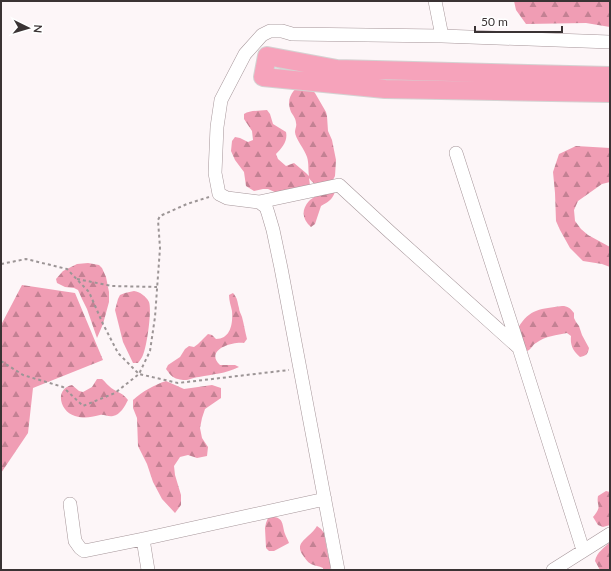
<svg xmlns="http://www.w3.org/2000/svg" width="611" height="571" font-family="Lato,sans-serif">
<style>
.forest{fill:url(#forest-firs)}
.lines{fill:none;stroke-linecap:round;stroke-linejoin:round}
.minor-casing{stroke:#a6969a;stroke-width:14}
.highway-casing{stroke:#d4d2d2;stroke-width:20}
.path{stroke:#9c9596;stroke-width:2;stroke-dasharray:3 3;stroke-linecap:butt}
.minor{stroke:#fff;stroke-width:13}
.highway{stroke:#f6a3bb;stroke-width:18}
</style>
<defs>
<pattern id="forest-firs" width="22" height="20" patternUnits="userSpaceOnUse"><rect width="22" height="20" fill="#f09db4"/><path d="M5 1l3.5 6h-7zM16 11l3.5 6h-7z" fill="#c38193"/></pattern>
</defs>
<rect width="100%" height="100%" fill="#fdf6f8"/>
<!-- forest -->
<path class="forest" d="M514,1H610V27L586,23L526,24L516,10Z
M305,81L315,93L326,112L327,116L328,131L332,140L336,160L335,176L331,184C322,186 315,187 309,178L310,185L277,193L268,189H263L254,191L246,186L244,172L235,160L231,151L232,141L235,137L240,138L248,142L253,140L252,131L244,119V114C250,110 259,111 267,110L270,114L273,124L286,132C288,141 282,148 276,154L278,159L286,166L294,163L306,173L309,176C308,170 309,163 307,157C305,150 295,138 295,132C295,129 297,126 296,123C296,119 293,115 291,112C285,97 294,89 305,81Z
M576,146L610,148V182L602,184L578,201L574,210L575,221L581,229L588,235L610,247V267L602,264L583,261L570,248L560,230L556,221L555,193L553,172L559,154Z
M326,191L335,192C332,200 328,202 321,206L315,224L311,227C302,219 301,210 309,201C313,197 321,194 326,191Z
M88,263L99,265L102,268L106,277L109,292V302L103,324L97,338L87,309L82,299L78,290L74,288L65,287L57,283L56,279L63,271L77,264Z
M22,285L75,293L103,360L33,388L28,433L1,473V325Z
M134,291C140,292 146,296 149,302C152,310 147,346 143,355C142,358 140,360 138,363H133L123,342L115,310L118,299L120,295L125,293Z
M233,293C238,299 237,301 239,308C239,311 241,314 242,317C244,324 245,332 247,339L244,343C233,341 204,350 220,365H235L239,367C225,374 213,374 199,377C190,378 188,382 178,379C172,378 169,373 166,369L168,365L180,357L185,349L189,346L194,347L198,344L208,334L212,335L216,339C231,339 233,323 232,311C231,306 229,301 229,295Z
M562,306C568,306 570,308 574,313V318L576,322L579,326L582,335L589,348C588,354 586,356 580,357C573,351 570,345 571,336L567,333C557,335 545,336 536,343C532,345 532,349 527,351L518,328C530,308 541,309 562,306Z
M97,379H102C105,381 106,384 109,386C115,392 121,391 128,400C125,406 120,415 113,416C108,417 104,414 100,415C90,417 86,419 75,416C60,412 54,389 72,385L79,391L83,392L92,387Z
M166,381L184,389L212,385L221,388V398L205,409L202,418L200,428L202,438L208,447L207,456L197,458L188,455L180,457L174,466L175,475L181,495V505L175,513L162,499L153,482L147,464L138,446L137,418L133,408V400C143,391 154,385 166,381Z
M606,491L610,492V525L603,527L598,525L593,517C603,505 596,507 598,496Z
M272,517C284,517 282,525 285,534C286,537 288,540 289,543L274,551H269L266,548L265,528L266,523L268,518Z
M317,526L321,529L324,533L328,555L331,564L330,570H323V568C319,566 315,566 311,564C307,562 305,558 302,554C297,545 302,542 308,536C312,533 315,529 317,526Z
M610,542V570H600L595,561C597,552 604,548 610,542Z"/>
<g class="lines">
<!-- minor casing -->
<g class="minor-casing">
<path id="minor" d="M435,1L442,36
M456,153L519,348
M259,202L266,207L268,213L273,230L281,268L338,570
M70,504L75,541L80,548L84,551L143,539L325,499
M143,539L148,570
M583,550L519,348L391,233L339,185L259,202L227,198L219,194L215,173L217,127L221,100L245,54L262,35L270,31H282L292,34L442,36L610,42
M553,570L610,534"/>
</g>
<!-- highway casing -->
<g class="highway-casing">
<path id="highway" d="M610,76L337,69L267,56L263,77L385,89L610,93"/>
</g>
<!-- path -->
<path class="path" d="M1,264L26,259L67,269L89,292L103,324L118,353L139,374L178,383L289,370
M77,279L112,286L157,287
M1,361L23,375L63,387L83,406L115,393L139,374L150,351L155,317L160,248L158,220L160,216L187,204L209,197"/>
<!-- minor -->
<use href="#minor" class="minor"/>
<!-- highway -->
<use href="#highway" class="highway"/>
</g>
<!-- border -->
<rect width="611" height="571" fill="none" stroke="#3a3334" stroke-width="4"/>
<!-- north arrow -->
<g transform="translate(28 28) rotate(95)" stroke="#ffffff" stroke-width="3" paint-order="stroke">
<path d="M0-3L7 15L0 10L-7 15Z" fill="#3a3334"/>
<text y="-6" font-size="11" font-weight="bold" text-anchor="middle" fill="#3a3334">N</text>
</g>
<!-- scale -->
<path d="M475 26v6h87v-6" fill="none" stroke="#3a3334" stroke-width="2"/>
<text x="481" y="26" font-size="12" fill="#3a3334" stroke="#ffffff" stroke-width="3" paint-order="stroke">50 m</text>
</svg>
